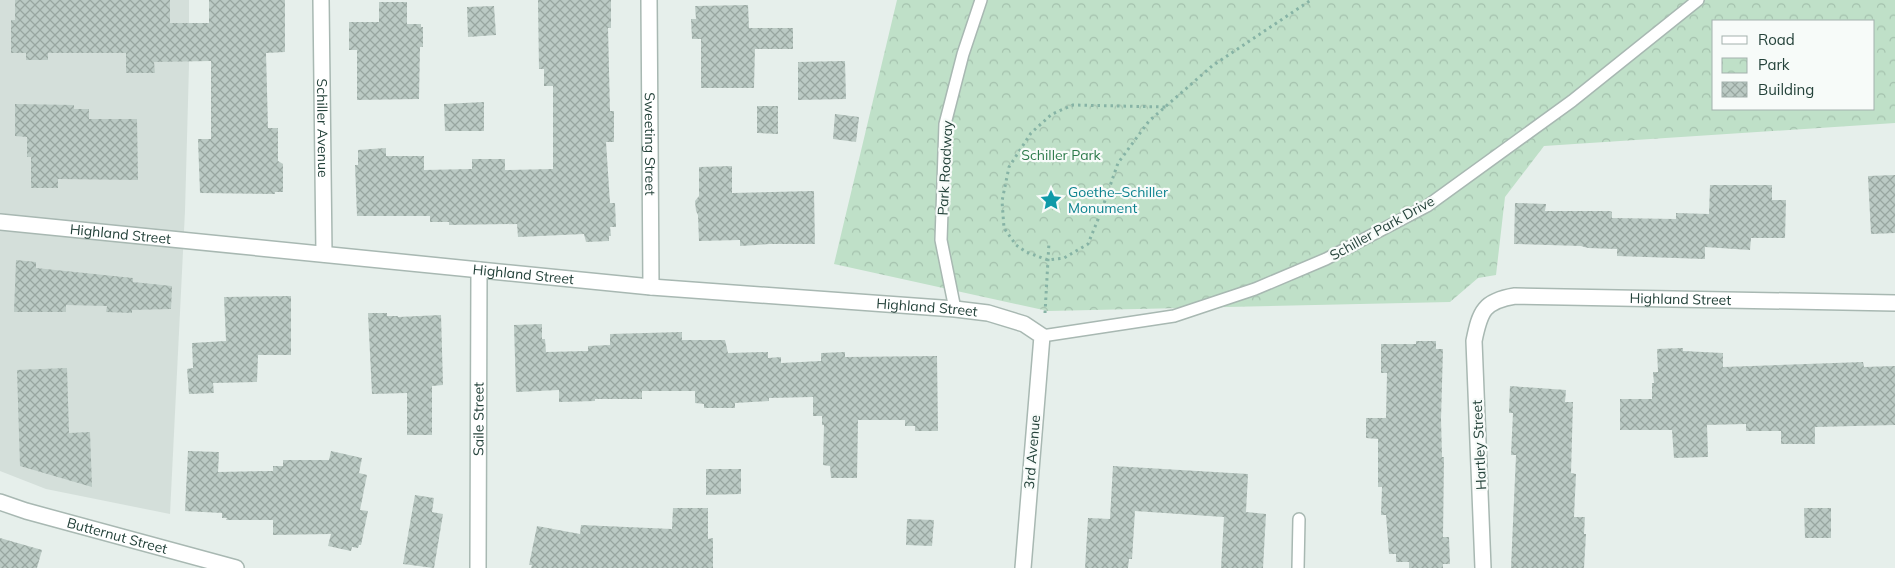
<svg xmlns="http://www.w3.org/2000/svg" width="1895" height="568" font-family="Mulish,sans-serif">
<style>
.built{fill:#d4dfda}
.park{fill:url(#park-crowns);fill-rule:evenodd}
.building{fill:url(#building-cross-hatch)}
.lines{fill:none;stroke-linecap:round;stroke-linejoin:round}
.service-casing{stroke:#a8b8b2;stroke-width:14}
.minor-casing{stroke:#a8b8b2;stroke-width:18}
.tertiary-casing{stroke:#a8b8b2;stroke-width:18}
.path{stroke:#86b3a5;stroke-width:3;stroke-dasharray:2.5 4;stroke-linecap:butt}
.service{stroke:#fff;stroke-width:11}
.minor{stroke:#fff;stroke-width:15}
.tertiary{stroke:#fff;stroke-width:15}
.labels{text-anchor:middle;stroke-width:4.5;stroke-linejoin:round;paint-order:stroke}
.street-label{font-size:14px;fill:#24423a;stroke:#f7fbf9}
.park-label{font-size:14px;fill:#2d7a4b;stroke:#f7fbf9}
.culture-label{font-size:14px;fill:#0d838f;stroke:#f7fbf9;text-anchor:start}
</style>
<defs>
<pattern id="park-crowns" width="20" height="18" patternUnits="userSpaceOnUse" patternTransform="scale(1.25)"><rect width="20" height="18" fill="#bfe0c8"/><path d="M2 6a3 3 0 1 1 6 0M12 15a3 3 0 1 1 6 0" fill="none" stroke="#a4c1ad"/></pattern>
<pattern id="building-cross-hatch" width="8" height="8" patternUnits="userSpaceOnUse" patternTransform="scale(1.25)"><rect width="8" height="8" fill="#bbcac4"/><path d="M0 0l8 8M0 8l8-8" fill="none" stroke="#98a6a0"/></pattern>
</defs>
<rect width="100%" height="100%" fill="#e6efeb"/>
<!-- built -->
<path class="built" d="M0,0H189V65L185,211L170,514L46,489L0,471Z"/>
<!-- park -->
<path class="park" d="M897,0H1895V123L1544,146L1505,197L1496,275L1478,278L1450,302L1048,311L834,264ZM1714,21H1874V109H1714Z"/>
<!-- building -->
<path class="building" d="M15,0H170V23H209V0H285V52L266,53L268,128H278V161L283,164V192H275V194L200,193L198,139H211V61L154,62L155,73H126V53H48V60H26V53H11V20H15Z
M538,0H611V28H608L610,111H614V142H606L610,203H615L616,227H610L611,236H609V241L586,242L584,234L518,237L517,224L449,225V222H430V216H357L355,165H358V150L386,148V156H424V170L472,169V159H505V170L553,169V86H544V69H539Z
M379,2H407V24H421V27H423V47H420L419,99L357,100V50H349V22H379Z
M748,5L749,28H793V49H755L754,88H701V39H692L691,19H696L695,6Z
M494,6L496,35L468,37L467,7Z
M845,61L846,99L798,100V62Z
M484,102V131H445L444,104Z
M15,104L74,105V109H89V119H137L138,180L58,179V188H31V157H27V137L15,136Z
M757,106H778V134L757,133Z
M835,114L859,117L856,142L833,139Z
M732,166V193L814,191L815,244H770L740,246V240L699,241L698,215L696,211L695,201L699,196V167Z
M1895,175V233L1871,234L1868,176Z
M1710,185H1772V200H1786L1785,238H1751L1750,250L1705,247V259L1617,256V249L1588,248L1581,246L1514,244L1515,203L1546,204L1545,211H1610L1612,212V218L1676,219V213L1709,214Z
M16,260L36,262V268L133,278V282L172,286L171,309L132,310V313L106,312L107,306L66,305V312H14Z
M291,296V355H258L257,382L213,383L214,393L189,394L187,369L193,368L192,343L226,341L224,297Z
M368,313H387V316H398V317L441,315L443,385L432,386V435H407V393L372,394Z
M542,324V339H545L546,352L588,351V346L610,345V334L682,332V340H725L728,353L768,352V358L781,357V363L821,361V353L845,352V357L937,356L938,431H915V426H905V420H858L857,478H831L830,466L823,465L824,425H822V416H813V397L769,398V401L735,403V408H704V404L695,403V391H642V399H595V401L559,402V390L516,392L514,325Z
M1416,341H1436V349H1443L1441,419L1442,457H1444L1443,537H1449L1450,564H1443V568H1409V562H1396V554H1389L1386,515H1381L1382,487H1378V439L1366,438V418H1386L1387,373H1381V344H1416Z
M1683,348V351L1723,353V367L1863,362L1864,367L1895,366V425L1815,427V444H1781V431H1746V424L1707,425L1708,457L1674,458L1672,430H1620V399H1652V383H1654L1653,372H1658L1657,349Z
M67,368L69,433L90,432L92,487L20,466L17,370Z
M1510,386L1566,390L1565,402H1573L1571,473L1576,474L1574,517H1585L1584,534H1586L1584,568H1511L1516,455H1511L1513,413H1509Z
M188,451L219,452L218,472L273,471V466H283V460H329L331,451L362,458L359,473L367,475L360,510L368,511L361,545H359L358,548L352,547L351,551L328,546L331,534L273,535V520H226L227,518H222V513L185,511Z
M1113,466L1248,474L1246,512L1266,514L1263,568H1221L1224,517L1135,511L1132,559H1129L1128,568H1085L1088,518L1110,519Z
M706,469H741V494L706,495Z
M415,495L434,498L432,512L443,514L434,568L403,564Z
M673,508H708V539L713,538V568H531L532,565H529L537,526L580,534L581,525L672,529Z
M1804,508H1831V538H1805Z
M907,519L934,520L932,546L906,545Z
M0,538L42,550L37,568H0Z"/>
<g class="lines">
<!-- service casing -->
<g class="service-casing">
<path id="service" d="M955,309L941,240L945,124L963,54L981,0
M1042,336L1174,316L1255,289L1326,259L1427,206L1572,101L1698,0
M1298,568L1299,519"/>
</g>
<!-- minor casing -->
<g class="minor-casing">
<g id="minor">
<path id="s1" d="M321,0L324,254"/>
<path id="s2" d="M649,0L651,287"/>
<path id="s3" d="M0,222L651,287L955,309L988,313L1024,324L1042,336L1023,568"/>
<path id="s4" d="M478,568L479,270"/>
<path id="s5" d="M1483,568L1474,341C1480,311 1484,301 1515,296L1895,303"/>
</g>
</g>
<!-- tertiary casing -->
<g class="tertiary-casing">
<g id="tertiary">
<path id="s6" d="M0,502L26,511L236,568"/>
</g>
</g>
<!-- path -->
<path class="path" d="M1165,107L1073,105L1052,114L1031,133L1009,167L1002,201L1004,228L1016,245L1026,252L1048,260L1064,258L1088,244L1101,212L1118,163L1149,121L1165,107L1212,66L1311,0
M1045,313L1049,242"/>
<!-- service -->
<use href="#service" class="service"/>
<!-- minor -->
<use href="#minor" class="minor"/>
<!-- tertiary -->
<use href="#tertiary" class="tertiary"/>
</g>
<!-- icons -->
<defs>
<g id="sight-bare" transform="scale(1.725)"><path d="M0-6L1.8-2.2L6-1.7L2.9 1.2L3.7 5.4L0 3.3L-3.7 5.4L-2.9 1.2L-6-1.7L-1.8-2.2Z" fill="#0f9aa8" stroke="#f7fbf9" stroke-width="2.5" paint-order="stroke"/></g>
</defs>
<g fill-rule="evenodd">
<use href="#sight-bare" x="1051" y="200"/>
</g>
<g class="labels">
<!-- street labels -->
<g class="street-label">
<text dy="5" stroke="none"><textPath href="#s1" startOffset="128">Schiller Avenue</textPath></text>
<text dy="5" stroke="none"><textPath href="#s2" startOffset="144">Sweeting Street</textPath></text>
<text transform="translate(945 168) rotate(-87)" y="5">Park Roadway</text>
<text transform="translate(1382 228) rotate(-29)" y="5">Schiller Park Drive</text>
<text dy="5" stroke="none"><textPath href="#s3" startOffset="121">Highland Street</textPath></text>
<text dy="5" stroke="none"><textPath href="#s3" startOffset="526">Highland Street</textPath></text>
<text dy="5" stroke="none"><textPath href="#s5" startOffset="460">Highland Street</textPath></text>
<text dy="5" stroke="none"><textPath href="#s3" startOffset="931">Highland Street</textPath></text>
<text dy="5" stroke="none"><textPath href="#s4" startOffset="149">Saile Street</textPath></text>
<text transform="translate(1479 445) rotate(-93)" y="5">Hartley Street</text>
<text transform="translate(1032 452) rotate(-85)" y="5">3rd Avenue</text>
<text dy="5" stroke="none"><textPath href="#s6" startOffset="122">Butternut Street</textPath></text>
</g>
<!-- park labels -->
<g class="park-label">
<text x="1061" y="160">Schiller Park</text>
</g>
<!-- culture labels -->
<g class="culture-label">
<text x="1068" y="197">Goethe–Schiller<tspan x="1068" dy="16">Monument</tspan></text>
</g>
</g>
<!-- legend -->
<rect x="1712" y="20" width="162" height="90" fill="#f7fbf9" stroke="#a3b1ad"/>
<rect x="1722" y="36" width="25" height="8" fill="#ffffff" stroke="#a3b1ad"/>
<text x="1758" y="45" font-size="15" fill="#24423a">Road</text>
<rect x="1722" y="58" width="25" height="15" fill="url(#park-crowns)" stroke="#a3b1ad"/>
<text x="1758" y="70" font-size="15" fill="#24423a">Park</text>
<rect x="1722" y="82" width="25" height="15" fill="url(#building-cross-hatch)" stroke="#a3b1ad"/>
<text x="1758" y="95" font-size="15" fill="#24423a">Building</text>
</svg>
